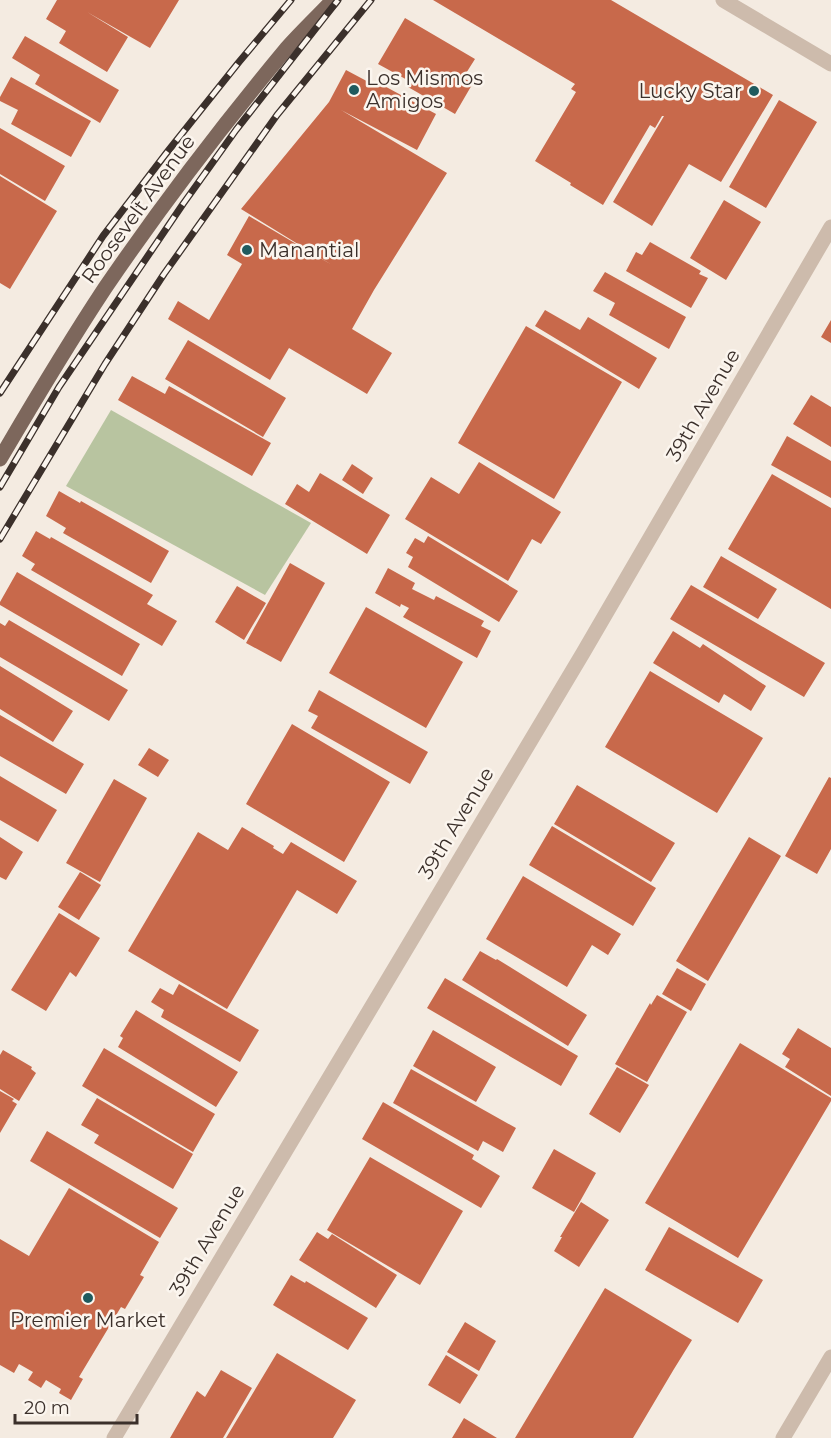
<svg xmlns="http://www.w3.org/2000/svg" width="831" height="1438" font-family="Montserrat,sans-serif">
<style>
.green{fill:#b8c4a0}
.building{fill:#c8694b}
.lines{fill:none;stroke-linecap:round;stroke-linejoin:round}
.minor{stroke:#cdbbac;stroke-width:15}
.major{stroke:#7d675c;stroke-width:15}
.rail-casing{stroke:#3b302b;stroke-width:7}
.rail{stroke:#fbf5ee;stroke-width:4.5;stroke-dasharray:14;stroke-linecap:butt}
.poi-dot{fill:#1f5a5e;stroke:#fbf5ee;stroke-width:2}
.labels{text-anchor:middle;stroke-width:5;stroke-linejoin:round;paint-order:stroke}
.poi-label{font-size:20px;fill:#3b302b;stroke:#fbf5ee;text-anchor:start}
.street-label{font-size:20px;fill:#3b302b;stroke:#fbf5ee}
</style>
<rect width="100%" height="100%" fill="#f4ebe1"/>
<!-- green -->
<path class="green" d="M111,410L311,523L265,595L66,486Z"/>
<!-- building -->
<path class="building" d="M57,0H179L150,48L87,12L128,37L107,72L59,43L66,31L46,19Z
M433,0H611L773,95L721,182L689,164L652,226L613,202L664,116H662L655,128L650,125L603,205L570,185L571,183L535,161L576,92L571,89L575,84Z
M405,18L475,59L463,78L473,83L455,114L408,87L411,82L378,64Z
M25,36L119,90L100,123L35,84L40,75L12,58Z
M346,70L376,86L377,82L436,114L417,150L341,110L447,173L374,290L352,329L392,353L367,394L289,348L270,380L168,319L178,301L209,320L242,264L227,255L249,216L332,265L241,209L329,102Z
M11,77L91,121L71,157L11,124L18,110L0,101V97Z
M779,100L817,122L766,208L729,187Z
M0,128L65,166L45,201L0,174Z
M0,176L57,211L10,289L0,283Z
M724,200L761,222L726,280L690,258Z
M650,242L701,271L699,274L708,278L691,308L626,271L636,252L642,255Z
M605,272L686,317L669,349L609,315L615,303L593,291Z
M545,310L580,330L588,317L657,358L639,389L535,326Z
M831,320V343L821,337Z
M526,326L622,382L554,499L458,443Z
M188,340L286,398L263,437L165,379Z
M132,376L165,394L169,386L271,443L252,476L118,400Z
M811,395L831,407V447L793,424Z
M787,436L831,461V498L771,465Z
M479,462L561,512L541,544L532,539L508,581L405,519L431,477L459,494Z
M352,464L373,478L363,494L342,480Z
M320,473L390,515L367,554L285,504L297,484L309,492Z
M772,474L831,508V609L728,549Z
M59,491L80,503L81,501L169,551L151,583L63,533L66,528L46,516Z
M36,531L50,539L51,537L153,595L147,604L177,621L162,646L31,570L35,564L22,556Z
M428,536L518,591L499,622L408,567L413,557L406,553L415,538L424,543Z
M721,556L777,589L758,619L703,587Z
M290,563L325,583L281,662L246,643Z
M388,568L415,583L412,589L434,600L436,596L484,621L481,626L491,631L477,658L403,617L409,608L401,604L400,607L375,593Z
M17,572L140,644L122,676L0,605V602Z
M691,585L825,663L804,697L670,619Z
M237,586L266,603L244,640L215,622Z
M366,607L463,662L426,728L329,673Z
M9,620L128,690L109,721L0,657V623L5,626Z
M673,631L700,648L703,644L766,686L751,711L724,694L719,703L653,663Z
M0,666L73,711L53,742L0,709Z
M650,671L763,738L717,813L605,747Z
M319,690L428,752L410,784L311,728L318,716L308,711Z
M0,715L84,764L66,794L0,756Z
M292,724L390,782L344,862L246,804Z
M149,748L169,760L158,777L138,765Z
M0,776L57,810L38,842L0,820Z
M829,777L831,778V849L817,874L785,856Z
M114,779L147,798L100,882L66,863Z
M577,785L675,843L651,882L554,824Z
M552,826L656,888L633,926L529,865Z
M242,827L274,846L273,848L283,854L291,842L357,881L337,914L297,890L227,1009L128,951L198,832L228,850Z
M0,837L23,852L6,880L0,877Z
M749,837L781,856L708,981L676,961Z
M80,872L101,885L79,920L58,907Z
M523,876L621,934L608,955L592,945L567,987L486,939Z
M59,913L100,938L76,977L70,972L46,1011L11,990Z
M480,951L496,960L497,959L587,1015L568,1046L462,980Z
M677,968L706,984L691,1011L662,994Z
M445,978L578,1056L561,1086L427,1008Z
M179,984L259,1030L240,1062L161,1017L164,1010L151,1002L160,988L173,995Z
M657,995L687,1012L647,1082L615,1064L650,1003L651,1005Z
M136,1010L238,1072L216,1107L118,1047L123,1038L120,1036Z
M798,1028L831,1048V1096L785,1067L790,1059L782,1054Z
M433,1030L496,1067L476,1102L413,1066Z
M740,1043L831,1098V1101L738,1258L645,1203Z
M104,1048L215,1114L193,1152L82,1086Z
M3,1050L32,1067L31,1069L36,1073L19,1101L0,1089V1055Z
M617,1067L649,1085L620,1133L589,1114Z
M411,1069L516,1128L503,1152L483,1141L478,1151L393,1103Z
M0,1091L14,1099L12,1101L17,1104L0,1133Z
M97,1098L193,1154L173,1189L94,1143L99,1135L81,1125Z
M383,1102L474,1155L472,1159L500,1176L481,1208L362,1139Z
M47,1131L178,1208L160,1238L30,1161Z
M554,1149L596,1173L574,1212L532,1188Z
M370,1157L463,1211L420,1285L327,1230Z
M69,1188L159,1242L140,1275L144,1277L125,1309L121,1307L79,1377L83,1379L71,1400L59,1393L61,1389L46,1380L41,1388L28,1380L33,1372L19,1364L14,1373L0,1365V1239L29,1256Z
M581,1202L609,1220L579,1267L554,1251L562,1237H560Z
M669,1227L763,1280L738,1323L645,1270Z
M317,1232L328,1239L332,1234L397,1275L376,1308L299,1260Z
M291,1275L305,1283L306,1281L368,1318L348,1350L273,1305Z
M605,1288L692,1340L674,1369L633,1438H515Z
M465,1322L496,1341L479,1371L447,1352Z
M277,1353L356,1400L333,1438H226Z
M446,1355L478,1375L460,1404L428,1385Z
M221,1370L252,1388L223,1438H170L197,1391L205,1397Z
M464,1418L497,1438H452Z"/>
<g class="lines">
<!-- minor -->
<path class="minor" d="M723,0L831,64
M114,1438L583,653L831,227
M783,1438L831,1357"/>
<!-- major -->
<path class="major" d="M0,459C34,401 68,344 105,288C161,206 222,126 286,49C301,32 318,16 333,0"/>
<!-- rail casing -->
<g class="rail-casing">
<path id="rail" d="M0,393L103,236L168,151L239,62L291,0
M0,487L59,387L183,204L236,130L338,0
M0,539L105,364L164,274L277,115L371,0"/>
</g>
<!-- rail -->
<use href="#rail" class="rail"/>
</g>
<!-- markers -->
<g class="poi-dot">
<circle cx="354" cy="90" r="6"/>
<circle cx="754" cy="91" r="6"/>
<circle cx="247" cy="250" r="6"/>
<circle cx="88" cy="1298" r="6"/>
</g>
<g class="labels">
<!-- poi labels -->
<g class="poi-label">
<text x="366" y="85">Los Mismos<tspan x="366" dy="23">Amigos</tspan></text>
<text x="742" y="98" text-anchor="end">Lucky Star</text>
<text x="259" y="257">Manantial</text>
<text x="88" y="1327" text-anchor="middle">Premier Market</text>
</g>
<!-- street labels -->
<g class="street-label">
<text transform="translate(138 209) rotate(-54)" y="7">Roosevelt Avenue</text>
<text transform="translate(703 405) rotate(-60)" y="7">39th Avenue</text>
<text transform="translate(456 823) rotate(-59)" y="7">39th Avenue</text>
<text transform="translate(207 1240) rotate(-59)" y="7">39th Avenue</text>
</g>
</g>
<!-- scale -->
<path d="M15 1414v9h122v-9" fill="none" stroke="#3b302b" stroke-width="3"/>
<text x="24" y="1414" font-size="18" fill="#3b302b" stroke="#fbf5ee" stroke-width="4.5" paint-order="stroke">20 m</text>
</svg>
